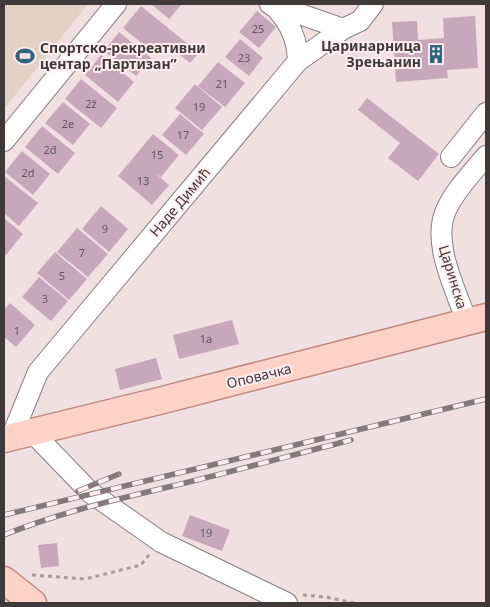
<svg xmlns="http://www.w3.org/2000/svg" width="490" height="607" font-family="'Noto Sans',sans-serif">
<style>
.green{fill:#e2d0c2}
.building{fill:#c7a8bb}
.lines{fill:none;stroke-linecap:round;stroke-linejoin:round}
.minor-casing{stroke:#8e7e81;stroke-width:22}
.major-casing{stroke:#bc897d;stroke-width:29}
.path{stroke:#a99c9e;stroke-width:3;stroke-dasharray:4 4;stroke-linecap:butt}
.minor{stroke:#fff;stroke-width:20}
.major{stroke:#ffd2c7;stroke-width:26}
.rail-casing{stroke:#84797b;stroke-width:5.5}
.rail{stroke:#ffedef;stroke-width:4;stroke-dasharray:11;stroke-linecap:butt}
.labels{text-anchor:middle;stroke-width:4;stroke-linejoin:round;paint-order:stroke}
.number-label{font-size:11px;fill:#62555a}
.poi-label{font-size:14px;font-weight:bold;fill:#40393a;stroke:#ffedef;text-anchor:end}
.street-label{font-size:14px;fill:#40393a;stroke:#ffedef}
</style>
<rect width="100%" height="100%" fill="#f1e0e2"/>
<!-- green -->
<path class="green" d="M4,4H88L4,109Z"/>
<!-- building -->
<path class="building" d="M151,4H182L169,19Z
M141,6L199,53L190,63L171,48L169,51L161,45L154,53L123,28Z
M257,11L276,27L259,48L239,32Z
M475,16L478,68L447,70L448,78L396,82L392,22L417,21L418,40L444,38L443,18Z
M119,32L151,58L136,76L104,51Z
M240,39L263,58L249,76L225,57Z
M101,55L134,82L118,102L85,75Z
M218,62L245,83L225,107L198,86Z
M81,79L117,108L101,128L65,99Z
M195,84L222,107L202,130L175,108Z
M367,98L439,154L418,181L388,158L400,143L358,110Z
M63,102L90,124L73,145L45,123Z
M180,114L204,134L186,155L162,135Z
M42,126L75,153L58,174L25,147Z
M153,134L179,155L161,177L155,173L169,185L152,205L118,176Z
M22,151L50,174L33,195L5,172Z
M4,176L38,203L19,226L4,213Z
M101,206L128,229L109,252L82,229Z
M4,218L23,234L6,255L4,254Z
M77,228L108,254L88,277L57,252Z
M55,252L87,279L69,300L37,273Z
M39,277L68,301L51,321L22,297Z
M10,303L35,325L16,347L4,337V310Z
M232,320L239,344L179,359L173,335Z
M156,358L162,379L120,390L115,369Z
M190,515L230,530L222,551L182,536Z
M57,543L59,566L41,568L38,545Z"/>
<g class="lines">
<!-- minor casing -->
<g class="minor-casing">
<path id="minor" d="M270,4L276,8L300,14L343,29
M276,8C291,25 297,39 298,61
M4,141L116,4
M451,157L486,113
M467,322C456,290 430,241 447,208C456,189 473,172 486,156
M16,426L38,372L298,61L343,29L360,21L373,4
M32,432L91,493L161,542L287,603"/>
</g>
<!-- major casing -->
<g class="major-casing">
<path id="major" d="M4,439L159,401L486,317
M4,580L33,603"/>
</g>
<!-- path -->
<path class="path" d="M32,575L85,579L141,565L149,555
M303,595L326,597L354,603"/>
<!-- minor -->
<use href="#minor" class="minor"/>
<!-- major -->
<use href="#major" class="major"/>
<!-- rail casing -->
<g class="rail-casing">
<path id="rail" d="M78,491L119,474
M4,515L486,399
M4,535C56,514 109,501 164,488C227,473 289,456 351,440"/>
</g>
<!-- rail -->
<use href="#rail" class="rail"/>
</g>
<!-- icons -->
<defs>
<g id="building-bare" transform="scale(1.5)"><path d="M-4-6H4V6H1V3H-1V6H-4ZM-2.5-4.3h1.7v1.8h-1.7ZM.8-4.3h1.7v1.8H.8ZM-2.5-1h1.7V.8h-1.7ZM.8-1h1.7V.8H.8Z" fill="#2e6580" stroke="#ffedef" stroke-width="2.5" paint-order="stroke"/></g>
<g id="stadium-bare" transform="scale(1.5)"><path d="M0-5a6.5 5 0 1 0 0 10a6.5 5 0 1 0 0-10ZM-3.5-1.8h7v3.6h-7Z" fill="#2e6580" stroke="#ffedef" stroke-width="2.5" paint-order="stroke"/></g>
</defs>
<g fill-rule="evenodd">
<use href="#building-bare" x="436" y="54"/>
<use href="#stadium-bare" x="25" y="56"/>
</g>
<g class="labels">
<!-- number labels -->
<g class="number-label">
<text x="258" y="33">25</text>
<text x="244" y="62">23</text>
<text x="222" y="88">21</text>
<text x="91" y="108">2ž</text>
<text x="199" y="111">19</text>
<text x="68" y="128">2e</text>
<text x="183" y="139">17</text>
<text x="50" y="154">2đ</text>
<text x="157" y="159">15</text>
<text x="28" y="177">2d</text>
<text x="143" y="185">13</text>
<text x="105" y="233">9</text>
<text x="82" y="257">7</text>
<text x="62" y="280">5</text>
<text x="45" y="303">3</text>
<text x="17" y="335">1</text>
<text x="206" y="343">1a</text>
<text x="206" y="537">19</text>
</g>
<!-- poi labels -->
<g class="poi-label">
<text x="421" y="51">Царинарница<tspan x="421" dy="16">Зрењанин</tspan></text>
<text x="40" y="53" text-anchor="start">Спортско-рекреативни<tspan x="40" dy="16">центар „Партизан”</tspan></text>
</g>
<!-- street labels -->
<g class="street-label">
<text transform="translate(180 202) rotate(-50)" y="5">Наде Димић</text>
<text transform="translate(453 277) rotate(73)" y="5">Царинска</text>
<text transform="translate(259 376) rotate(-14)" y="5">Оповачка</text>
</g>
</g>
<!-- border -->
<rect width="490" height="607" fill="none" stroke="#40393a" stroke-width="10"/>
</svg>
